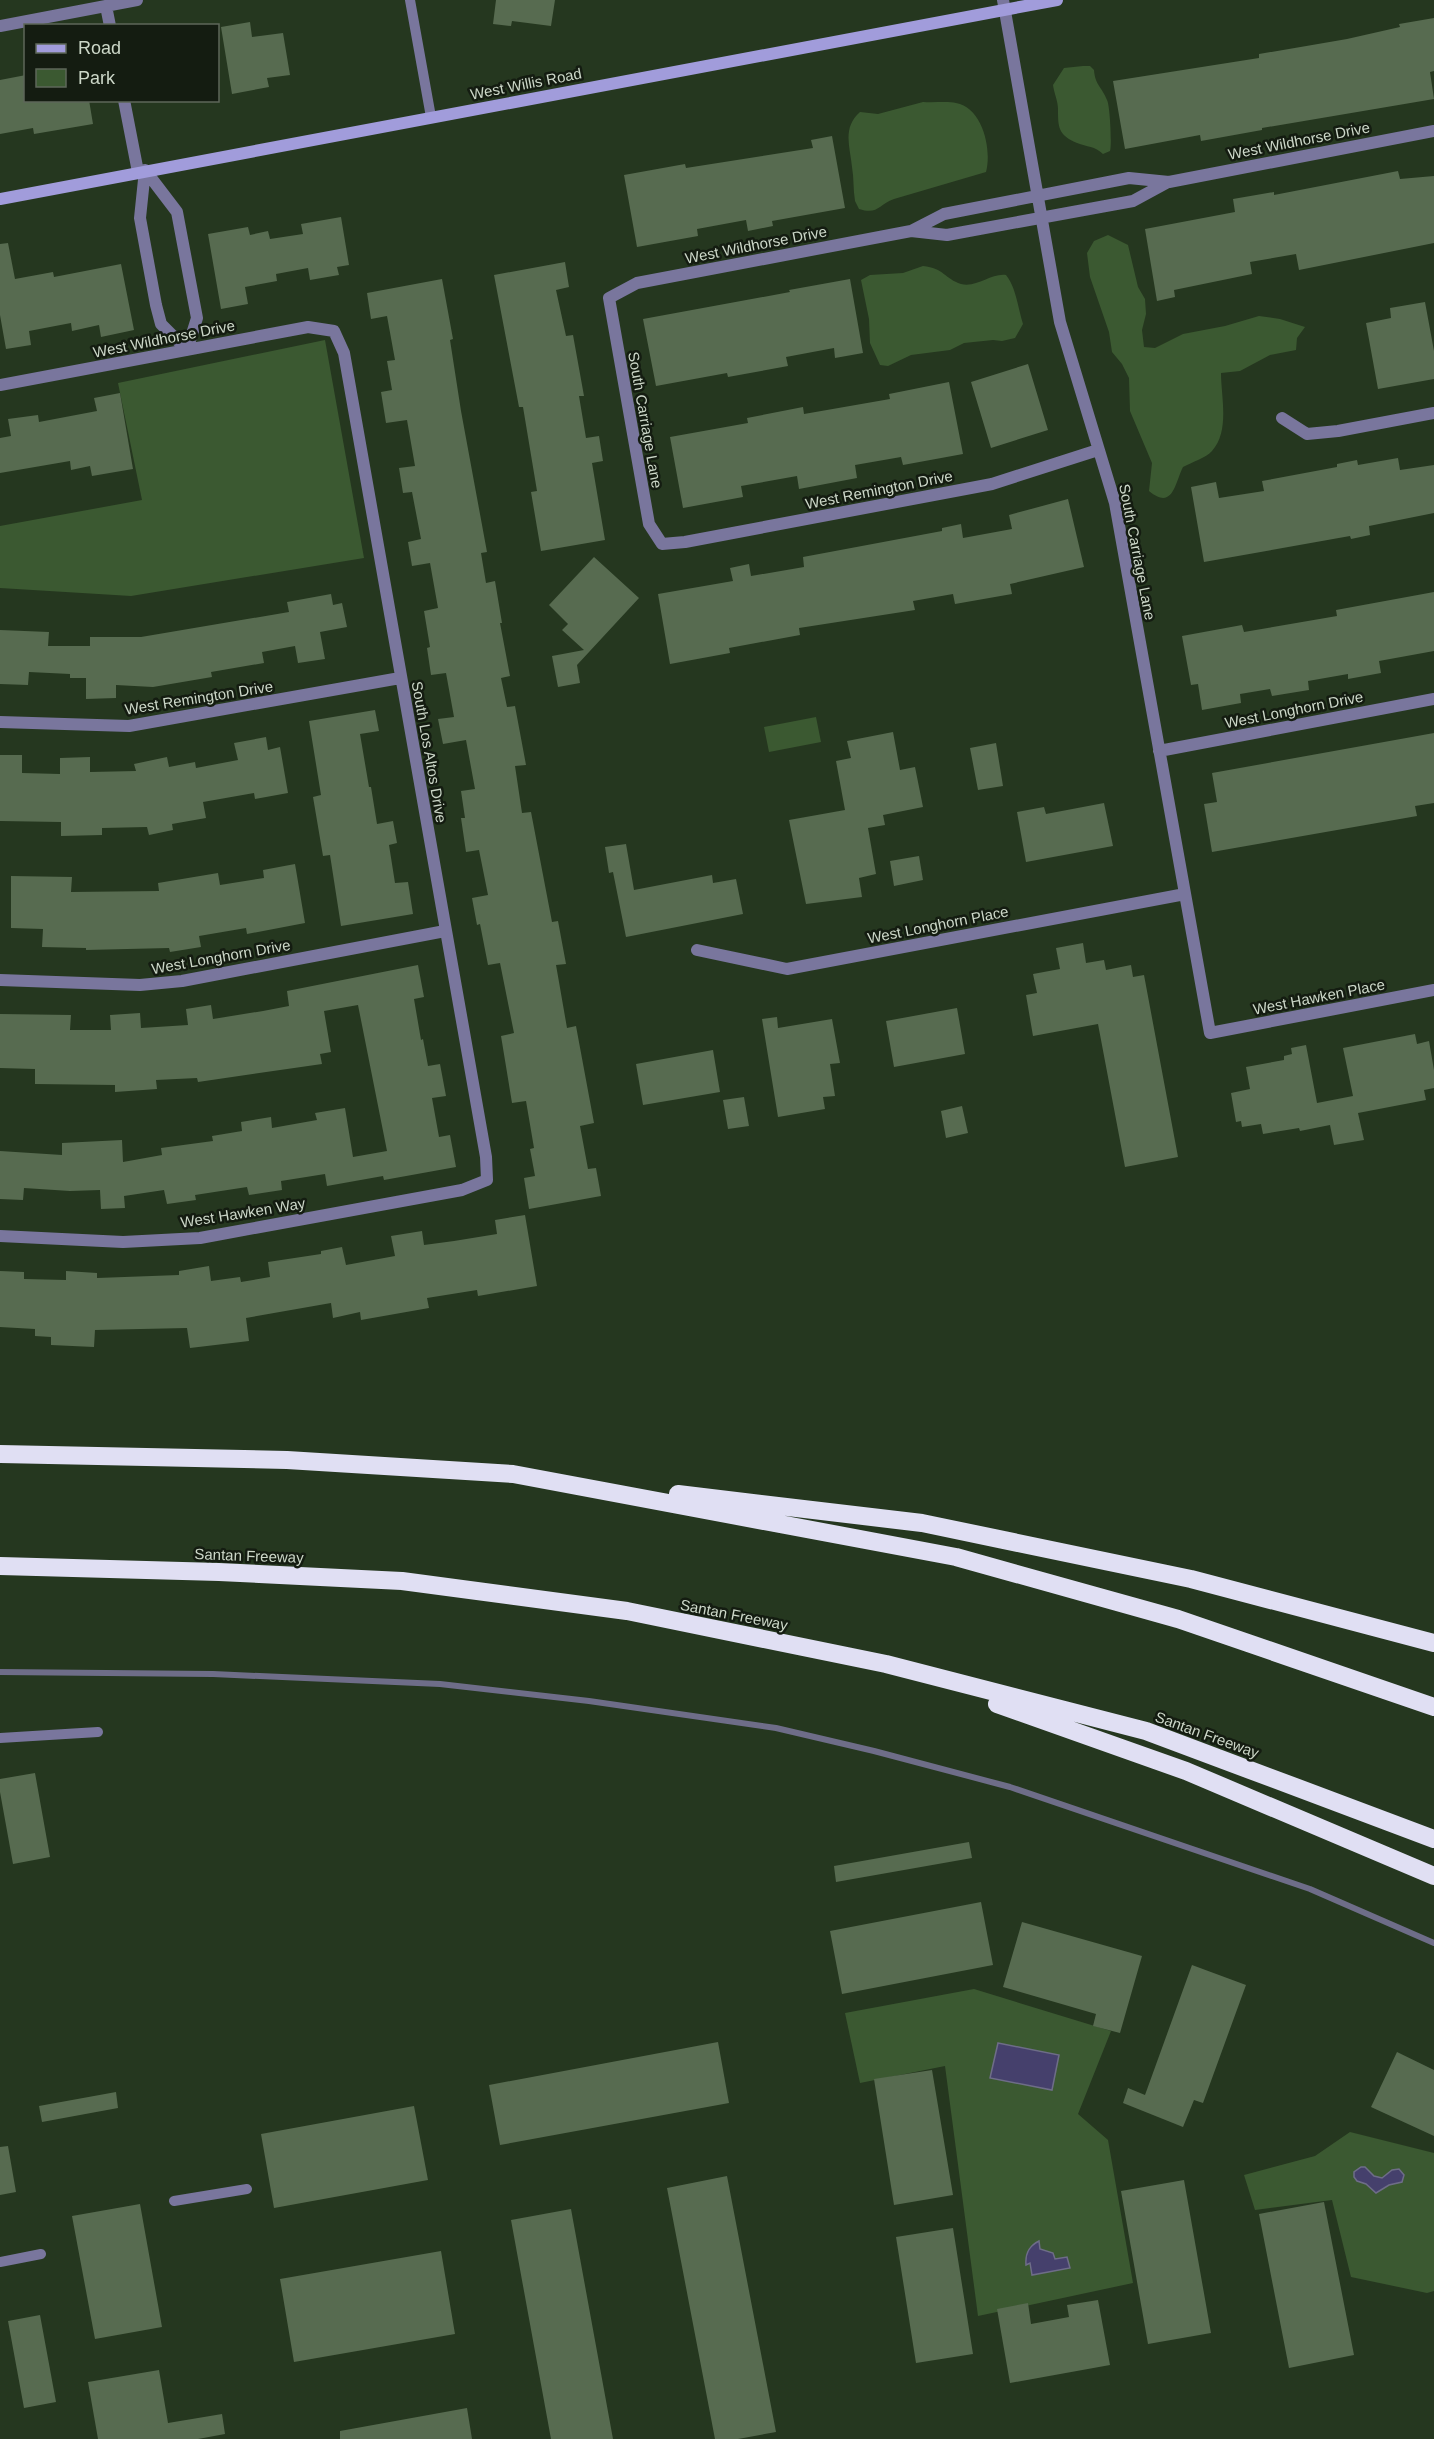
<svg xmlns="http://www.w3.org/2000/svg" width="1434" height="2439" font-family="Arial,sans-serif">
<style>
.green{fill:#3b5931}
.water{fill:#45406c;stroke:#6e6d88;stroke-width:1.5}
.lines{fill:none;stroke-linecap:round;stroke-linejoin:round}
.stream{stroke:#6e6d88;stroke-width:6}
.building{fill:#576b50}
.lane{stroke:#79769d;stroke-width:10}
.street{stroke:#79769d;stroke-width:12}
.secondary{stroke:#a19cdb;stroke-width:12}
.highway{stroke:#e0dff3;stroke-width:18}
.labels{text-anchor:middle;stroke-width:5;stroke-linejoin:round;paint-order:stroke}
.street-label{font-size:15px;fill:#ccd7c8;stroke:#141c11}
</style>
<rect width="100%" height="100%" fill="#25371f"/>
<!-- green -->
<path class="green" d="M1083,66H1090L1094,70C1095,85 1102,87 1107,100C1110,105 1112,146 1110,151L1103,154C1095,146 1087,147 1077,143C1058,135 1058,127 1058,109C1058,101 1054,93 1053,85L1064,68Z
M923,102C933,103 948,101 956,103C983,108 992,150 986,172L894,199C878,205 878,215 859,209L855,201C853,189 854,178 852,167C850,146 842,128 860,112L878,114Z
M1108,235L1128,245L1138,287L1145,299L1146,314L1142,330L1144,347L1155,348L1183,334L1225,326L1259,316L1280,319L1305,327L1297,338L1296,350L1270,355L1240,371L1221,373C1221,397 1230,431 1212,451C1206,458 1192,462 1183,467C1175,483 1173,511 1149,491L1152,463L1130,411L1129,378L1122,364L1112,352L1109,332L1090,277L1087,253L1094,241Z
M923,266C944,268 945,279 961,284C977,288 991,273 1006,275C1016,287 1018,308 1023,324L1015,338L1002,341L993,340L964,343L950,350L911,355L888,366L880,365L870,343L869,319L861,280L870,275L903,273Z
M325,340L364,558L131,596L0,588V526L142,500L118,383Z
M816,717L821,742L769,752L764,727Z
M974,1989L1111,2031L1078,2114L1108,2140L1133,2283L978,2316L945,2066L860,2083L845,2013Z
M1350,2132L1434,2153V2291L1427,2293L1351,2277L1332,2200L1255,2210L1244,2175L1315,2156Z"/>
<!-- water -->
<path class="water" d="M998,2043L1059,2055L1052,2090L990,2078Z
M1361,2167H1365L1374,2176L1382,2178L1392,2170L1399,2169L1404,2175L1402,2182L1389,2185L1376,2193L1366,2184L1357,2181L1354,2177V2172Z
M1039,2241L1040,2249L1053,2253L1055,2259L1067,2257L1070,2268L1032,2275L1030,2263L1026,2265C1025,2253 1029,2246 1039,2241Z"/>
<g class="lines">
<!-- stream -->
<path class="stream" d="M0,1672L213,1674L440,1684L589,1701L776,1728L874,1751L1010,1787L1310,1889L1434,1943"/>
</g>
<!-- building -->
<path class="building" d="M496,0H555L551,26L512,21L511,26L493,24Z
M1434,18V71L1430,72L1434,99L1262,128V130L1201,141L1200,135L1125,149L1113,81L1259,58V54L1347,39L1400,27L1399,24Z
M250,22L252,37L283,33L290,75L267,78L269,87L232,94L221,27Z
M26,75V100H89L93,124L34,134L33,128L0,134V80Z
M832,136L845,208L772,221L773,226L748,231L746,220L697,229L698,236L637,247L624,175L685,164L686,168L813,148L811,140Z
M1398,171L1400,179L1434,176V243L1299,270L1296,254L1250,262L1252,274L1174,290L1175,297L1157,301L1145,229L1235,212L1233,199L1274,192V195Z
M341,217L349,265L337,267L339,275L310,280L308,268L276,274L277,281L245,287L248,304L221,309L208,234L248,227L250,235L268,231L270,239L303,234L301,224Z
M8,243L15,279L53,272L54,277L121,264L134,330L101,337L99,325L72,331L71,323L29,331L31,345L6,349L0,315V244Z
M565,262L569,287L556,290L566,336L573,335L584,396H579L586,438L599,436L603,461L592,463L605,540L541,551L531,492L537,491L523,407H519L494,275Z
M442,279L453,339L450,340L461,411L487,552L481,553L486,583L495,581L502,623H500L510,676L501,678L507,707L515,706L526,765L515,766L522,813L531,812L552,922L558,921L566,964L556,965L559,982L567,1028L576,1026L594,1123L580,1126L588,1169L596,1168L601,1196L529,1209L524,1178L535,1176L530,1149L534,1148L526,1101L512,1103L501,1036L514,1033L500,963L488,965L480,924L477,925L472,898L488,895L479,850L466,852L461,818H465L461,791L475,789L466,740L443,744L438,719L454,717L446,673L431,675L427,648L430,647L424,611L438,608L430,563L412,566L408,542L421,539L412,492L403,493L399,468L415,466L407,420L386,423L381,392L392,390L387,361L395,360L387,316L371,319L367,293Z
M850,279L863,353L835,358L834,348L786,357L788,366L728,377L727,373L656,386L643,319L790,292L789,290Z
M1425,302L1434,351V379L1378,389L1366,323L1391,318L1390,308Z
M1028,364L1048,430L991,448L971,382Z
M949,382L963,454L903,465L901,457L855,465L857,478L799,489L797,476L741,486L743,497L683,508L670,437L748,423L747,418L803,407L804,414L890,399L889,394Z
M120,393L133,469L92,476L90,466L71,470L70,461L0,473V438L11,436L8,419L38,415L39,422L97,411L94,398Z
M1398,458L1400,470L1434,465V513L1369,526L1370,535L1351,539L1350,536L1204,562L1191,487L1216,482L1219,498L1264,491L1262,481L1337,467V464L1357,460L1358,465Z
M1068,499L1084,567L1010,584L1012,594L955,604L953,594L913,601L915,610L799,628L800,635L729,648L730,653L670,664L658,594L733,581L730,568L749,564L751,576L804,567L803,557L942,531V528L961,524L963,538L1012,529L1009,515Z
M594,557L639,598L577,665L580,683L558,687L552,656L584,650L562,630L568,624L549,605Z
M1434,592V651L1379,661L1381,673L1348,679V674L1308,681L1309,690L1272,696L1270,689L1240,694L1241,703L1202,710L1198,684L1191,685L1182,636L1242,625L1244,632L1337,616L1336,610Z
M331,594L333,605L342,603L347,627L320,632L325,659L298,663L295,646L262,652L264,663L211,672L212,677L153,687L116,685V698L86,699V678H70V674L29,672L28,685L0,684V630L49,632L48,646H90V637H141L289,612L287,602Z
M375,710L379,731L360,734L369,787H371L377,824L393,821L397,843L389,845L395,883L408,882L413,914L341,926L330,855L323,856L313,797L321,795L309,721Z
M893,732L900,770L915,767L923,807L883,815L885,825L868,828L876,874L859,878L862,897L806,904L789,820L845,810L836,761L851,758L847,741Z
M1434,733V803L1415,806L1417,816L1212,852L1204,804L1217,802L1212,773Z
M266,737L268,750L280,747L288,793L255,799L254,793L203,802L206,818L172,824L173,830L149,835L147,827L102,828V835L61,836V822L0,821V755H22V773L60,774V758L90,757V772L136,771L134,764L167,757L169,767L195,762L196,768L238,760L234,743Z
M996,743L1003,786L978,790L970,748Z
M1104,803L1113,846L1026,862L1017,812L1044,807L1046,814Z
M626,844L634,890L712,875L713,883L736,879L743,914L626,937L613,872L609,873L605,847Z
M919,856L923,880L894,886L890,861Z
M295,864L305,923L247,934L246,928L199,936L201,947L170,952L169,948L86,950V948L42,947L43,929L11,928V876L72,877L71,892L159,891L158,883L218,873L220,885L264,878L263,870Z
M1083,943L1086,963L1104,960L1106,970L1131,965L1133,977L1144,975L1178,1157L1125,1167L1098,1024L1033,1036L1026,995L1037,993L1033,974L1060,969L1056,948Z
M418,965L424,997L414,999L421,1040L423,1039L428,1066L440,1064L446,1096L432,1098L439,1137L450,1135L456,1167L384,1180L383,1176L327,1186L325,1174L281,1181L282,1190L249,1195L247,1187L195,1195L196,1200L167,1204L164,1190L124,1196L125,1208L101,1209L100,1190L70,1191L24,1188L23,1200L0,1199V1151L62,1155V1143L122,1140L123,1162L162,1155L161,1148L213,1141L212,1136L242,1131L241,1122L271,1117L272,1128L317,1120L315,1113L345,1108L353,1157L387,1151L358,1005L324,1011L331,1052L320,1054L322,1064L198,1082L197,1078L156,1080L157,1089L115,1092V1085L35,1084V1069L0,1068V1014L71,1015L70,1030H111L110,1015L140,1013L141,1028L188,1025L186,1009L211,1005L213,1019L263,1011L289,1006L287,991Z
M957,1008L965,1054L894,1067L886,1021Z
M777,1017L778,1028L832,1019L840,1063L830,1064L835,1096L823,1097L825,1109L778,1117L762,1019Z
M1415,1034L1417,1044L1429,1041L1434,1070V1088L1424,1090L1426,1100L1358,1113L1364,1140L1334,1145L1330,1125L1300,1131L1299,1128L1263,1134L1261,1124L1242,1127L1241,1121L1236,1122L1231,1093L1250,1089L1246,1067L1284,1060V1056L1292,1054L1291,1048L1306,1045L1317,1103L1353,1096L1343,1048Z
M713,1050L720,1092L643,1105L636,1064Z
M744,1097L749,1126L728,1129L723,1100Z
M962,1106L968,1133L946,1138L941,1111Z
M525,1215L537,1286L478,1296L477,1290L427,1298L429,1308L361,1320L360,1312L333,1318L331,1303L246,1318L249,1341L190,1348L187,1328L95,1330L94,1347L51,1345V1337L35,1336V1329L0,1327V1271L24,1272V1279L66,1280V1271L97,1273V1278L179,1275V1271L209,1266L211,1281L240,1277L241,1282L270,1277L268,1262L321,1254V1251L342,1247L346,1265L395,1256L391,1236L422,1231L424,1245L454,1241L497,1234L495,1220Z
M35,1773L50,1857L13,1864L0,1792V1779Z
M969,1842L972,1858L836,1882L834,1866Z
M981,1902L993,1965L842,1994L830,1931Z
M1022,1922L1142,1956L1120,2033L1093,2026L1096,2014L1003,1987Z
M1192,1965L1246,1985L1203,2103L1194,2100L1183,2127L1123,2103L1128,2088L1145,2095Z
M718,2042L729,2103L500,2145L489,2085Z
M1397,2052L1434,2070V2136L1371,2107Z
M932,2070L953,2195L894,2205L874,2079Z
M116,2092L118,2108L42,2122L39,2106Z
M414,2106L428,2180L274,2208L261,2134Z
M8,2146L16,2192L0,2195V2147Z
M727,2176L776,2432L738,2439H715L667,2188Z
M1184,2180L1211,2333L1148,2344L1121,2191Z
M1324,2202L1354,2355L1289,2368L1259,2214Z
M140,2204L162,2327L95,2339L72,2216Z
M571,2209L613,2439H551L511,2220Z
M953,2228L973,2354L916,2363L896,2237Z
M441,2251L455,2334L294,2362L280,2279Z
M1098,2300L1110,2365L1010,2383L997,2309L1028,2303L1031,2324L1069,2317L1067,2305Z
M40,2315L56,2402L24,2408L8,2321Z
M159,2370L168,2423L222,2414L225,2434L198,2439H98L88,2382Z
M467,2408L472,2439H340V2431Z"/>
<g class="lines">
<!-- lane -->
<path class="lane" d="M410,0L431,117
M0,1738L98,1732
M174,2201L247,2189
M0,2262L41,2254"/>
<!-- street -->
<path class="street" d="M1003,0L1060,322L1115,503L1210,1033L1434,990
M106,6L110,26
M0,26L137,0
M124,100L138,172
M145,170L177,212L197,318L187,350L161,324L156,305L140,218Z
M911,231L947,235L1133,201L1168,182
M0,385L308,327L334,331L344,353L486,1157L487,1180L462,1190L200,1238L123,1242L0,1236
M1282,418L1307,434L1338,431L1434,413
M1098,450L992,484L685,542L662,544L649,524L609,298L637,283L911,231L944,214L1129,178L1169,182L1434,131
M0,722L129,726L400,678
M1159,751L1434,699
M697,950L787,969L1185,894
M0,980L140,985L182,981L445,931"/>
<!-- secondary -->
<path class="secondary" d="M0,199L1057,0"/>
<!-- highway -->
<path class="highway" d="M0,1454L287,1460L513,1474L956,1557L1178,1619L1434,1707
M678,1494L922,1523L1191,1579L1434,1643
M0,1566L219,1572L402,1581L627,1611L886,1664L1146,1731L1434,1839
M997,1704L1186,1771L1434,1876"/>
</g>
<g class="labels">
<!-- street labels -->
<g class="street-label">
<text transform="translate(526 84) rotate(-11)" y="5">West Willis Road</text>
<text transform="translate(1299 141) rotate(-11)" y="5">West Wildhorse Drive</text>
<text transform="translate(756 245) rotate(-11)" y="5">West Wildhorse Drive</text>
<text transform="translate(164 339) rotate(-11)" y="5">West Wildhorse Drive</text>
<text transform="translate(645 420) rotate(80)" y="5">South Carriage Lane</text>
<text transform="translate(879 490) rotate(-11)" y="5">West Remington Drive</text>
<text transform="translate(1137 552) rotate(79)" y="5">South Carriage Lane</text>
<text transform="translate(199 698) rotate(-9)" y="5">West Remington Drive</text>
<text transform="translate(1294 710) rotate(-11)" y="5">West Longhorn Drive</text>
<text transform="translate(429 752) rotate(80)" y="5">South Los Altos Drive</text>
<text transform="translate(938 925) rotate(-11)" y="5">West Longhorn Place</text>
<text transform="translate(221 957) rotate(-10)" y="5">West Longhorn Drive</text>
<text transform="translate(1319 997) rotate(-11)" y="5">West Hawken Place</text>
<text transform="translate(243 1213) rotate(-9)" y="5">West Hawken Way</text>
<text transform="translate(249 1556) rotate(2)" y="5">Santan Freeway</text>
<text transform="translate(734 1615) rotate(11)" y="5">Santan Freeway</text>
<text transform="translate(1207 1735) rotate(20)" y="5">Santan Freeway</text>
</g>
</g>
<!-- legend -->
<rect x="24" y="24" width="195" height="78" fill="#141c11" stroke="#5e675a" stroke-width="1.5"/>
<rect x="36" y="44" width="30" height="9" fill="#a19cdb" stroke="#5e675a" stroke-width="1.5"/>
<text x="78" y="54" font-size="18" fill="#ccd7c8">Road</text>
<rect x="36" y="69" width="30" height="18" fill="#3b5931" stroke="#5e675a" stroke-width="1.5"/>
<text x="78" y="84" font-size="18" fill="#ccd7c8">Park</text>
</svg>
